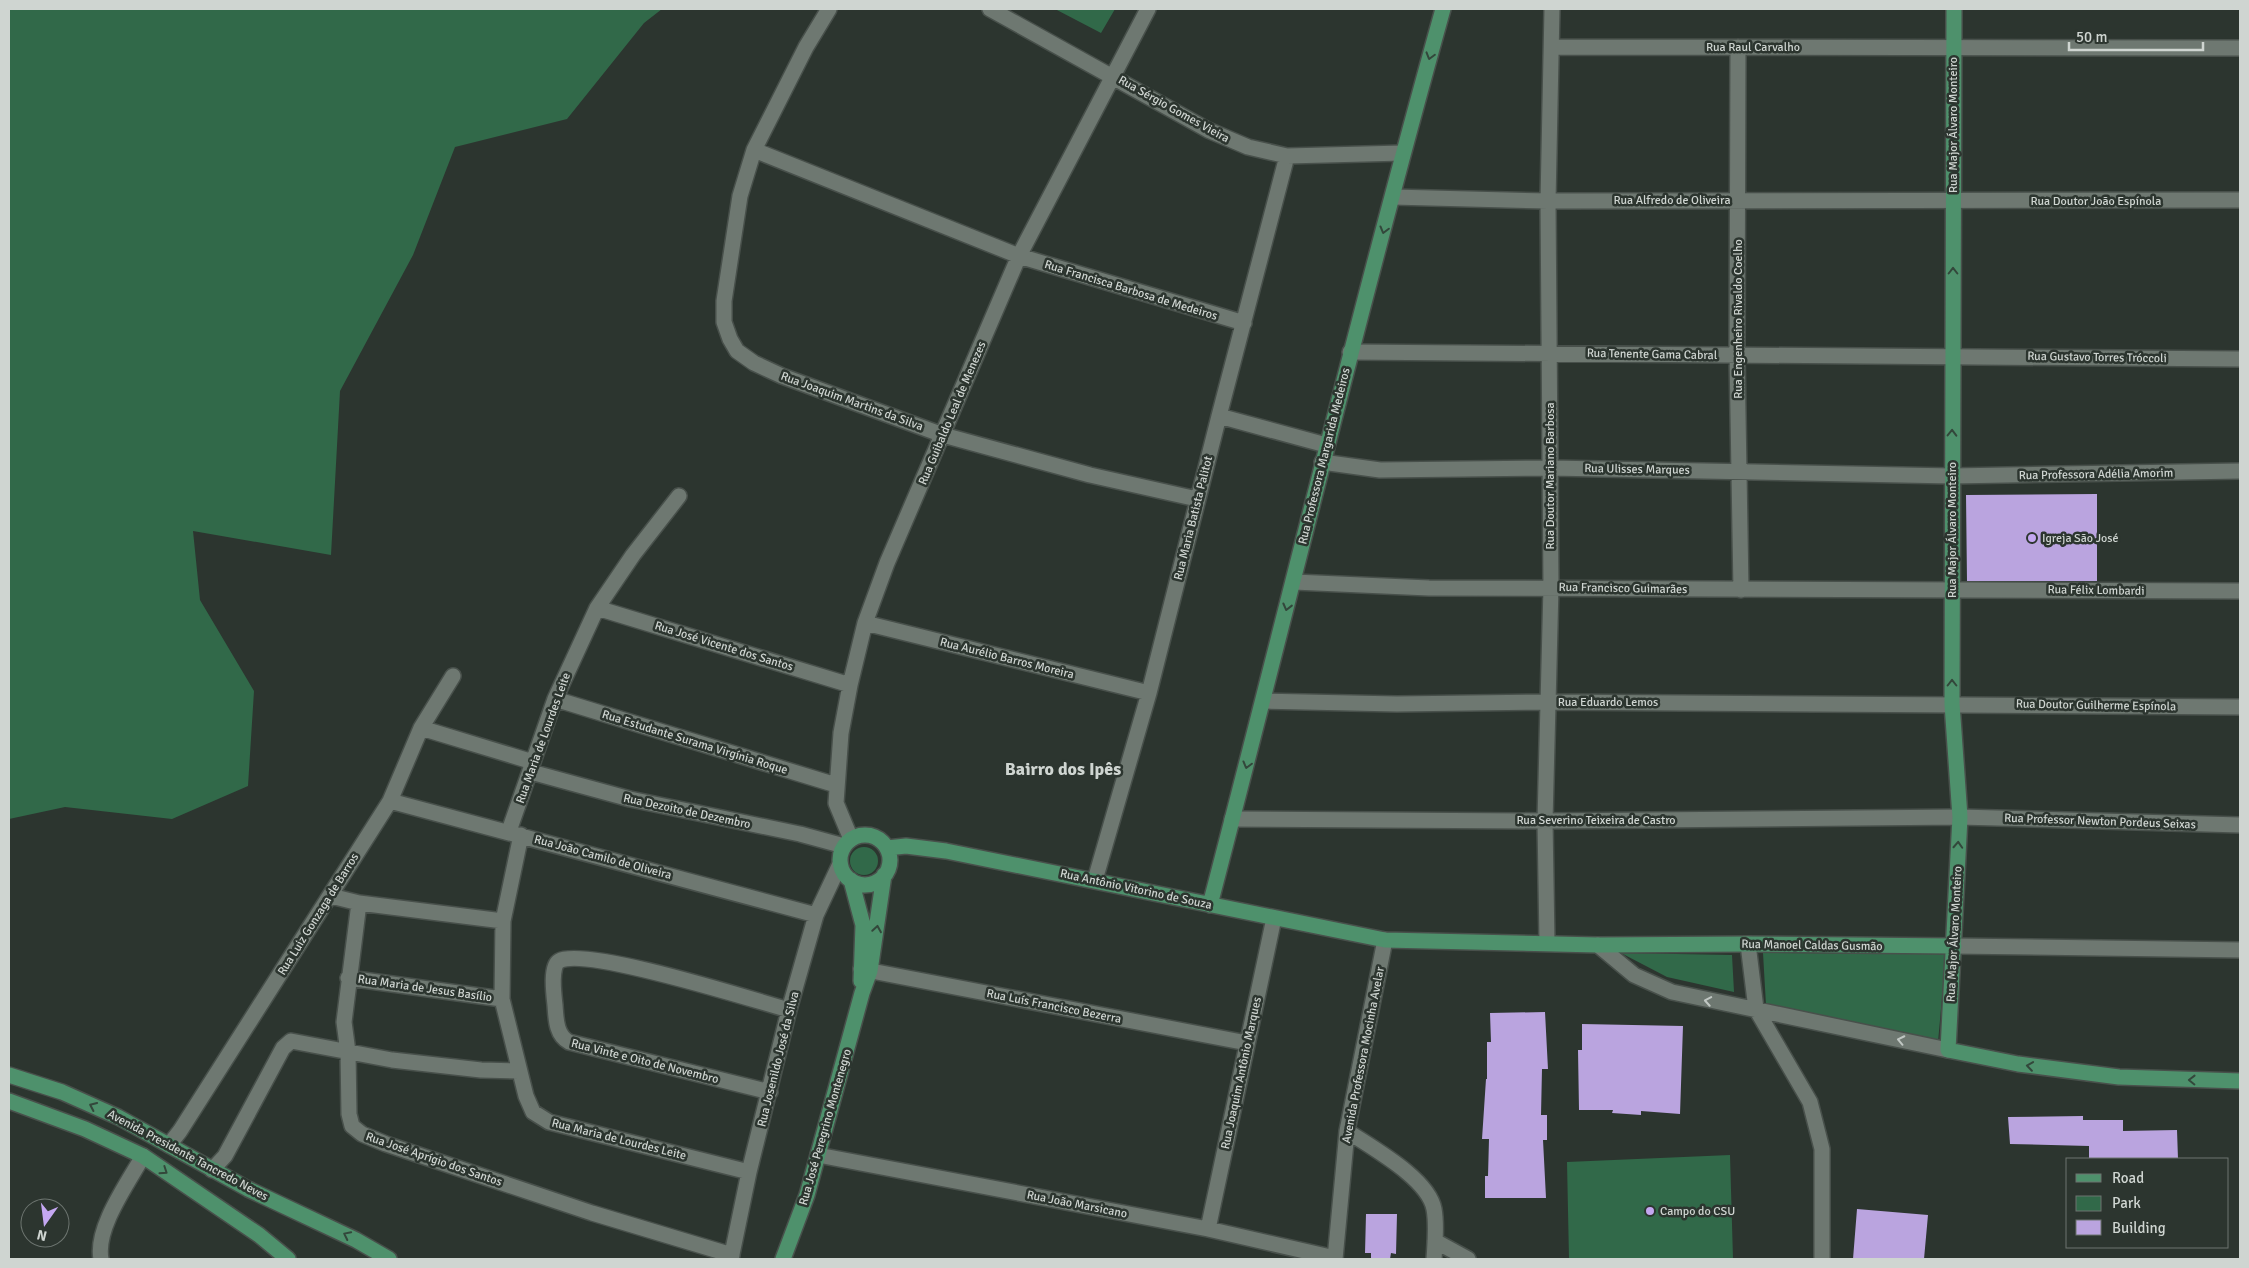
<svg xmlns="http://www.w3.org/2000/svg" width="2249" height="1268" font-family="Signika,sans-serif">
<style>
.green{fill:#316949}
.building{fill:#baa4df}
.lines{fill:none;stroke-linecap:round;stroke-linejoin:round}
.minor-casing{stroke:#48504b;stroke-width:18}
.major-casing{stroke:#48504b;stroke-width:18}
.minor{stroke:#6e7871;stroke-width:15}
.major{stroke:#4e916c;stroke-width:15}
.oneway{stroke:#33473b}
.oneway2{stroke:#c0c7c3}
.poi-dot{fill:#c4a7f1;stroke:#2c352f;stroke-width:2}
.labels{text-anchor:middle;stroke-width:5;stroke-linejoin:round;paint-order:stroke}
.street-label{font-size:12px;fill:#cfd5d1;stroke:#2c352f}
.poi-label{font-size:12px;fill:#cfd5d1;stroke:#2c352f;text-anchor:start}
.district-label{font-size:18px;font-weight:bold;fill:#cfd5d1;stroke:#2c352f}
</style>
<rect width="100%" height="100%" fill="#2c352f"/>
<!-- green -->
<path class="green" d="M9,9H662L644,23L567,119L455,147L413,255L340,391L331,555L193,531L200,600L254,691L248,786L172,819L65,807L9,819Z
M1055,9H1115L1101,33Z
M850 861a14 14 0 1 1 28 0a14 14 0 1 1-28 0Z
M1621,953L1732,955L1734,992L1667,977Z
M1763,953L1946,954L1938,1042L1766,1005Z
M1730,1155L1733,1259H1569L1567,1162Z"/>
<!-- building -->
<path class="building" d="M2097,494V581H1967L1966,495Z
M1545,1012L1548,1069H1542L1541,1115H1547V1140H1543L1546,1198H1485V1176H1488L1489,1139H1482L1486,1079H1487V1042H1491L1490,1013Z
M1582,1024L1683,1026L1680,1114L1641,1111V1115L1612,1113L1613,1110H1579L1578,1050H1582Z
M2083,1116V1120H2123V1131L2177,1130L2178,1159H2089V1146L2010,1144L2008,1117Z
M1857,1209L1928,1215L1924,1259H1853Z
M1366,1214H1397L1396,1254L1391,1253L1390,1259H1371V1253H1365Z"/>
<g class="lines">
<!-- minor casing -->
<g class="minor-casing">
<path id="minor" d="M829,9L806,47L754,150L740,196L724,301V322L730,339L737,351L754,363L782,376L943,435L1090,475L1197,499
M990,9L1208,130L1248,147L1287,156L1403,153
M1552,47L2240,48
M1738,47L1737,355L1741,590
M754,150L1019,256L1244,323
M1393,197L1548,201L2240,200
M1350,352L2240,359
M1219,416L1326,445
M1322,462L1380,470L1551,468L1952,476L2240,471
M1294,582L1429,588L2240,591
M597,608L850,685
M865,623L1149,693
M555,699L836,785
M1264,701L1397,704L1550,702L2240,707
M421,728L533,762
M531,772L630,799L800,834L844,846
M390,801L816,915
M1232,819L1545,821L1960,817L2240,825
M509,831L555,699L597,608L633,555L679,496
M521,835L503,921L502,999L526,1096L533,1112L549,1122L749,1172
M851,839L836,803L841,733L850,685L865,623L887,563L1019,256L1148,9
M1095,880L1149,693L1219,416L1287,156
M331,896L359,903L344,1022L348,1052L349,1114L352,1126L362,1134L386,1144L592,1213L732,1255
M359,903L503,921
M1547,943L1545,821L1551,587L1548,201L1552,9
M1748,944L1756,1009L1810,1102L1822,1149V1259
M1598,945L1634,975L1672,992L1948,1050
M1954,946L2240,950
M861,969L1247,1043
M348,978L502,999
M770,1092L569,1042C556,1035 556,1019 555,1005C554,996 550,966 559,961C585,946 753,1000 789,1010
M1347,1131C1372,1148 1428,1178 1434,1209C1437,1225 1435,1243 1434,1259
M169,1145L180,1131L390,801L421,728L453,676
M818,1155L1208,1229L1335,1258
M212,1170L225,1156L283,1048L291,1041L392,1060L481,1070L519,1071
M1208,1229L1274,918
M1435,1241L1468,1259
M101,1259C95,1228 128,1183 143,1156
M731,1259L749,1172L789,1010L816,915L840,864
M1335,1259L1347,1131L1385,940"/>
</g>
<!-- major casing -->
<g class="major-casing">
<path id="major" d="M1954,9L1952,704L1960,817L1948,1050L2018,1064L2119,1077L2240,1081
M840 860a25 25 0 1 1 50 0a25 25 0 1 1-50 0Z
M887,848L906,846L946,851L1385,940L1598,945L1748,944L1954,946
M851,880L863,925L861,981
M1210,905C1288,606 1360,306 1443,9
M9,1075L62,1092L118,1117L248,1189L356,1240L389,1259
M9,1101L85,1129L143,1156L259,1235L288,1259
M783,1259L807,1195L862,993L870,971L884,875"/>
</g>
<!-- minor -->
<use href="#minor" class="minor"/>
<!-- major -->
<use href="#major" class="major"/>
</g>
<!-- one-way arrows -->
<defs><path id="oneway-chevron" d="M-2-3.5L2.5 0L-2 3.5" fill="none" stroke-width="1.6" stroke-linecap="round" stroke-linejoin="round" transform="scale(1.25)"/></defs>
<g class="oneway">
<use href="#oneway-chevron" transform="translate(1430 56) rotate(106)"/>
<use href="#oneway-chevron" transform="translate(1384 230) rotate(105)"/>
<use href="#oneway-chevron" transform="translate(1953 271) rotate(-90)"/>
<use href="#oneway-chevron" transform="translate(1952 433) rotate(-89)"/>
<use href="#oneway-chevron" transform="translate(1287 607) rotate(104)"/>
<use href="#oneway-chevron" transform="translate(1952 683) rotate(-90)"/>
<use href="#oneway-chevron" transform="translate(1247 765) rotate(105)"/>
<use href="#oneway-chevron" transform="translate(1958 845) rotate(-87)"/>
<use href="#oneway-chevron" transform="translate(877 929) rotate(-81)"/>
<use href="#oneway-chevron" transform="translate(2030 1066) rotate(-172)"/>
<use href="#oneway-chevron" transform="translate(2192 1080) rotate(-179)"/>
<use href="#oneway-chevron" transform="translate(93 1106) rotate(-155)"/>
<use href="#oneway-chevron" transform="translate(164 1171) rotate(34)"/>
<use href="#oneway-chevron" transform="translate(347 1235) rotate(-154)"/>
</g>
<g class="oneway2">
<use href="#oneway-chevron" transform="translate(1708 1001) rotate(-170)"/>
<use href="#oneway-chevron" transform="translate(1901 1040) rotate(-168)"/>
</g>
<!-- markers -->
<g class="poi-dot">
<circle cx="2032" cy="538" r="5"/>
<circle cx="1650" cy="1211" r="5"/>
</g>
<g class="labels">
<!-- street labels -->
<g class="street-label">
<text x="1753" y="51">Rua Raul Carvalho</text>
<text transform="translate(1174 109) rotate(29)" y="4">Rua Sérgio Gomes Vieira</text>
<text transform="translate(1953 125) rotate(-90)" y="4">Rua Major Álvaro Monteiro</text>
<text x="1672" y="204">Rua Alfredo de Oliveira</text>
<text x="2096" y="205">Rua Doutor João Espínola</text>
<text transform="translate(1131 290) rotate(17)" y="4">Rua Francisca Barbosa de Medeiros</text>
<text transform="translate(1738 319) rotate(-90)" y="4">Rua Engenheiro Rivaldo Coelho</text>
<text transform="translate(1652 354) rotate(1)" y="4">Rua Tenente Gama Cabral</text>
<text transform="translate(2097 357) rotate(1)" y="4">Rua Gustavo Torres Tróccoli</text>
<text transform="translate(852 401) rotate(20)" y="4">Rua Joaquim Martins da Silva</text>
<text transform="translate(952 413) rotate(-67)" y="4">Rua Guibaldo Leal de Menezes</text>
<text transform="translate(1324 456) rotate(-76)" y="4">Rua Professora Margarida Medeiros</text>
<text transform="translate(1637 469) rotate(1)" y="4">Rua Ulisses Marques</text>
<text transform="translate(2096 474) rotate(-1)" y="4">Rua Professora Adélia Amorim</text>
<text transform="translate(1550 476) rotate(-90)" y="4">Rua Doutor Mariano Barbosa</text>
<text transform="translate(1193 518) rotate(-76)" y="4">Rua Maria Batista Palitot</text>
<text transform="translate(1952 530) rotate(-90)" y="4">Rua Major Álvaro Monteiro</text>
<text transform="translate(1623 588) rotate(1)" y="4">Rua Francisco Guimarães</text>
<text transform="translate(2096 590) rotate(1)" y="4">Rua Félix Lombardi</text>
<text transform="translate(724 646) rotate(17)" y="4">Rua José Vicente dos Santos</text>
<text transform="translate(1007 658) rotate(14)" y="4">Rua Aurélio Barros Moreira</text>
<text x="1608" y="706">Rua Eduardo Lemos</text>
<text transform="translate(2096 705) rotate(1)" y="4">Rua Doutor Guilherme Espínola</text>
<text transform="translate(543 738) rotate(-70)" y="4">Rua Maria de Lourdes Leite</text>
<text transform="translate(695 742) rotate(17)" y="4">Rua Estudante Surama Virgínia Roque</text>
<text transform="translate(687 811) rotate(12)" y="4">Rua Dezoito de Dezembro</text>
<text x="1596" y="824">Rua Severino Teixeira de Castro</text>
<text transform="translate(2100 821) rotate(2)" y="4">Rua Professor Newton Pordeus Seixas</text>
<text transform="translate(603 857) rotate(15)" y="4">Rua João Camilo de Oliveira</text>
<text transform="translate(1136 889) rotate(12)" y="4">Rua Antônio Vitorino de Souza</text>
<text transform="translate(318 914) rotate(-58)" y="4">Rua Luiz Gonzaga de Barros</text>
<text transform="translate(1954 934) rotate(-87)" y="4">Rua Major Álvaro Monteiro</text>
<text transform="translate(1812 945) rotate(1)" y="4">Rua Manoel Caldas Gusmão</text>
<text transform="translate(425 988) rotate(8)" y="4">Rua Maria de Jesus Basílio</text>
<text transform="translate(1054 1006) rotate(11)" y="4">Rua Luís Francisco Bezerra</text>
<text transform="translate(1363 1055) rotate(-79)" y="4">Avenida Professora Mocinha Avelar</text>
<text transform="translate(778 1059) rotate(-76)" y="4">Rua Josenildo José da Silva</text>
<text transform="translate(645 1061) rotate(14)" y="4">Rua Vinte e Oito de Novembro</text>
<text transform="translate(1241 1073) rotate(-78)" y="4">Rua Joaquim Antônio Marques</text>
<text transform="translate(825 1127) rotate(-74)" y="4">Rua José Peregrino Montenegro</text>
<text transform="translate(619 1139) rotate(14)" y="4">Rua Maria de Lourdes Leite</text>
<text transform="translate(188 1155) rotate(28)" y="4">Avenida Presidente Tancredo Neves</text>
<text transform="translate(434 1159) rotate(19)" y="4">Rua José Aprígio dos Santos</text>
<text transform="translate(1077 1204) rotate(11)" y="4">Rua João Marsicano</text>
</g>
<!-- poi labels -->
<g class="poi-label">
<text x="2042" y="542">Igreja São José</text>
<text x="1660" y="1215">Campo do CSU</text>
</g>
<!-- district labels -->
<g class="district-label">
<text x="1063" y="775">Bairro dos Ipês</text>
</g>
</g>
<!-- border -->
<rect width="2249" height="1268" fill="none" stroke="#cfd5d1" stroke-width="20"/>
<!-- legend -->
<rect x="2066" y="1158" width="162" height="90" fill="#2c352f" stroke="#6d7570"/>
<rect x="2076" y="1174" width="25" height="8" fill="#4e916c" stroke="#6d7570"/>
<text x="2112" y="1183" font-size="15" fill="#cfd5d1">Road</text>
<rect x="2076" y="1196" width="25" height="15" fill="#316949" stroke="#6d7570"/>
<text x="2112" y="1208" font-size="15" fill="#cfd5d1">Park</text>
<rect x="2076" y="1220" width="25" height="15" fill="#baa4df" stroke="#6d7570"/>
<text x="2112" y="1233" font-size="15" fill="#cfd5d1">Building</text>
<!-- north arrow -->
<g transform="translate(45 1223) rotate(194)"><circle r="24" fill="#2c352f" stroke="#6d7570"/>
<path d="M0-4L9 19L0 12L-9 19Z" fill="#c4a7f1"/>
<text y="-8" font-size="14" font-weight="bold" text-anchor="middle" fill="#cfd5d1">N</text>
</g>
<!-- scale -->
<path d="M2069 42v8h134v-8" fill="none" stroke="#cfd5d1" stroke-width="2.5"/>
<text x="2076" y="42" font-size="15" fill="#cfd5d1" stroke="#2c352f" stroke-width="4" paint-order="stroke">50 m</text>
</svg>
